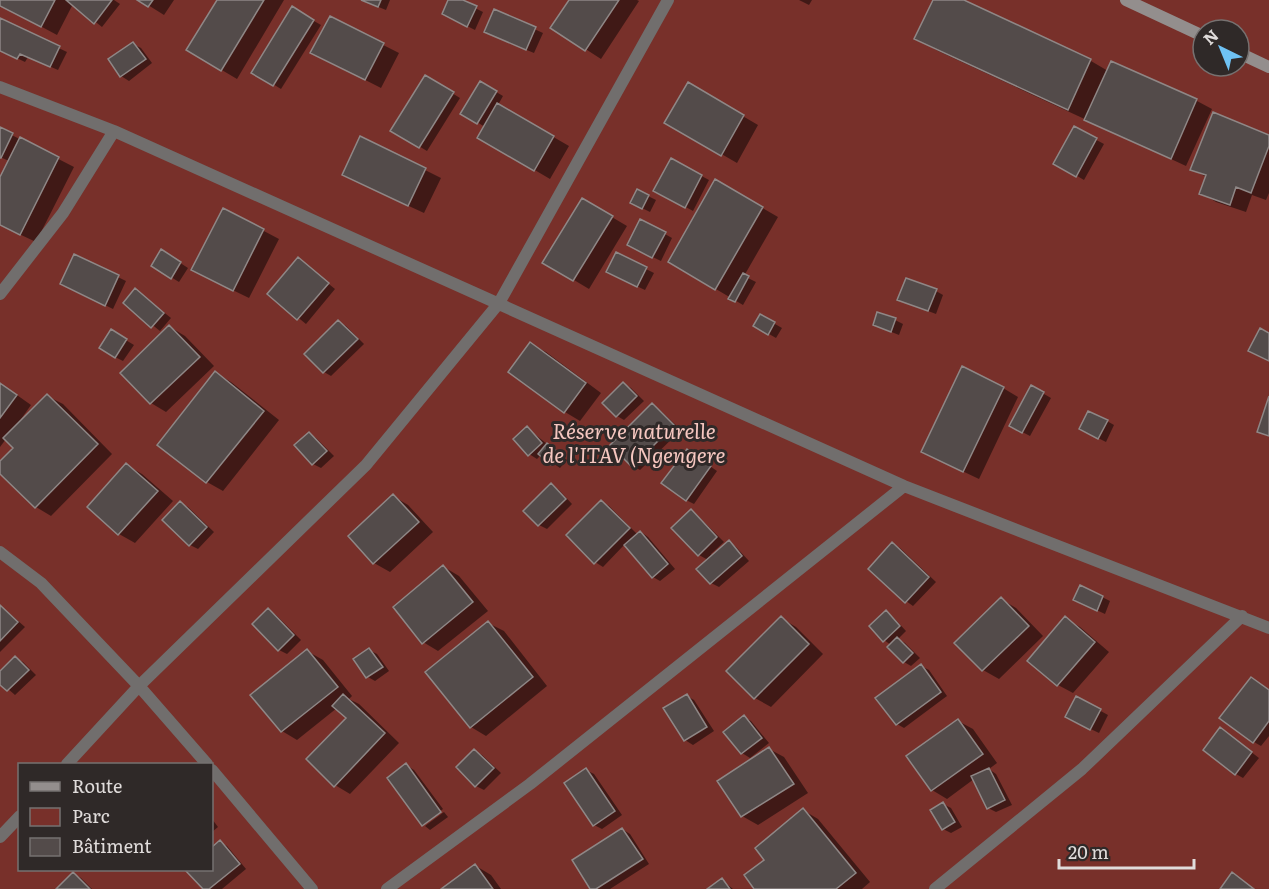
<svg xmlns="http://www.w3.org/2000/svg" width="1269" height="889" font-family="Literata,serif">
<style>
.green{fill:#78302a;fill-rule:evenodd}
.shadow{fill:#0007}
.building{fill:#534b4a;stroke:#8f8786;stroke-width:1.5}
.lines{fill:none;stroke-linecap:round;stroke-linejoin:round}
.minor{stroke:#716e6d;stroke-width:12}
.secondary{stroke:#938e8d;stroke-width:12}
.labels{text-anchor:middle;stroke-width:6;stroke-linejoin:round;paint-order:stroke}
.park-label{font-size:21px;font-style:italic;fill:#f6c7c0;stroke:#2f2928}
</style>
<rect width="100%" height="100%" fill="#3a3332"/>
<!-- green -->
<path class="green" d="M0,0H1269V889H0ZM1203,30H1239V66H1203ZM20,764H212V870H20Z"/>
<!-- shadow -->
<path class="shadow" d="M0,0H114L120,4L102,27L73,4L57,35L1,5L0,8Z
M140,0H174L164,15Z
M219,0H284L237,79L188,50Z
M361,0H390L386,10Z
M450,0H459L483,12L475,30L451,18Z
M571,0H637L639,1L601,59L553,28Z
M799,0H812L809,5Z
M935,0H960L1091,61L1108,71L1112,63L1197,101L1212,109L1186,166L938,51L916,39Z
M293,9L321,25L281,89L253,72Z
M495,11L543,33L534,53L493,36Z
M330,18L399,53L381,88L328,61Z
M0,20L67,52L58,70L28,57L25,62L0,50Z
M133,44L141,48L152,63L129,81L121,76L110,60Z
M426,77L460,98L427,151L392,130Z
M481,83L503,96L498,105L569,146L550,179L479,137L485,127L462,113Z
M688,84L758,125L737,163L666,122Z
M1074,128L1104,144L1084,180L1055,163Z
M0,129L74,167L36,242L0,225V180L9,161L0,157Z
M1269,136V193L1266,200L1252,195L1246,212L1216,202L1201,193L1206,177L1192,169Z
M361,138L441,178L424,213L359,183Z
M672,160L709,180L693,211L655,190Z
M716,181L778,217L744,276L756,282L743,305L670,262Z
M648,196L656,200L650,212L640,207Z
M583,200L627,226L589,289L544,262Z
M224,210L279,239L249,298L208,278Z
M665,234L672,238L661,261L636,249Z
M162,251L188,268L179,282L153,266Z
M75,256L126,281L113,309L70,288Z
M298,259L335,289L306,324L269,294Z
M646,269L654,273L645,290L615,276Z
M136,290L171,318L160,331L125,303Z
M936,291L943,295L936,314L899,300Z
M761,316L782,328L776,338L755,326Z
M895,320L903,324L899,335L874,325Z
M339,322L346,326L364,344L331,376L324,372Z
M170,327L185,336L214,366L166,412L151,403Z
M119,336L134,345L123,361L115,357Z
M530,344L546,352L601,393L580,421L565,412Z
M216,373L231,382L279,420L223,491L207,482L160,445Z
M0,383L31,405L19,422L20,423L47,396L63,404L112,454L51,516L36,507L0,472V463L15,448L6,439L0,447Z
M624,384L631,388L644,401L624,420L617,416Z
M1032,387L1051,398L1030,436L1011,426Z
M1003,388L1018,397L979,479L939,460Z
M652,405L660,410L681,430L640,470L633,466Z
M1107,421L1114,425L1106,442L1088,433Z
M527,428L567,460L560,468L541,455L537,459L529,454Z
M309,434L316,438L334,456L321,468L313,464Z
M694,455L717,471L694,504L686,500Z
M126,465L142,474L173,501L135,543L119,534L89,507Z
M551,485L559,490L572,504L547,529L539,525Z
M393,496L408,505L433,532L390,572L374,563L350,536Z
M602,502L609,506L638,535L641,532L648,537L675,569L660,581L653,577L625,544L603,567L595,562Z
M180,503L188,507L214,532L198,549L190,545Z
M691,511L698,516L724,542L711,554L713,556L729,542L736,547L749,561L719,587L711,583L708,560L699,555Z
M893,544L900,548L936,582L913,606L906,601Z
M444,567L459,576L488,611L438,651L423,642Z
M1102,597L1110,601L1105,614L1075,600Z
M1001,599L1016,608L1043,636L999,679L983,670L956,643Z
M0,605L25,627L0,652Z
M268,610L276,615L301,640L287,654L279,650Z
M886,612L893,617L906,631L898,639L905,643L920,658L911,666L904,662L891,645L884,640Z
M781,618L796,627L823,654L771,707L755,698L728,671Z
M1065,618L1080,627L1109,652L1073,693L1058,685Z
M488,623L504,631L547,686L486,736L471,727L427,673Z
M369,650L377,654L389,671L375,681L368,677Z
M307,651L323,660L352,696L349,699L359,704L399,743L350,794L335,785L348,717L337,708L297,740L282,731Z
M15,658L23,662L36,675L15,695L0,682V673Z
M921,666L929,670L947,696L904,728L897,724Z
M1269,691V736L1261,746L1254,742Z
M687,696L694,700L714,731L693,745L685,740Z
M1077,698L1108,715L1099,733L1074,721Z
M744,717L751,721L769,743L750,758L742,753L725,732Z
M958,721L973,729L997,763L989,769L996,774L1012,805L996,812L988,808L974,779L947,799L932,790Z
M1221,729L1259,758L1243,778L1236,774Z
M769,749L784,757L808,793L758,825L742,816L719,781Z
M474,751L482,755L501,773L484,790L476,786Z
M406,765L414,770L443,809L424,823V826Z
M586,770L594,774L622,815L602,829L594,825Z
M943,804L951,808L962,827L951,833L943,829L932,810Z
M803,810L818,819L870,882L862,889H756L766,860Z
M444,812L448,817L430,830L425,826Z
M212,819L218,827L212,832Z
M622,829L630,834L649,864L610,889H592Z
M220,842L227,846L246,869L222,889H205L187,870H212V849Z
M476,866L491,875L501,889H444Z
M74,874L81,878L92,889H58Z
M722,880L733,889H710Z"/>
<!-- building -->
<path class="building" d="M0,0H55L41,27L0,6Z
M66,0H112L94,24Z
M137,0H153L148,7Z
M217,0H264L221,71L186,50Z
M361,0H381L378,7Z
M448,0H463L477,6L467,27L442,14Z
M569,0H619L585,51L550,28Z
M933,0H964L1091,59L1068,110L914,39Z
M292,6L314,20L273,86L251,73Z
M494,9L536,27L526,50L484,32Z
M330,16L384,43L365,80L310,53Z
M0,18L60,46L50,67L20,54L17,59L0,51Z
M133,42L146,59L120,77L108,59Z
M1111,61L1197,99L1171,159L1084,120Z
M425,75L454,92L419,148L390,131Z
M480,81L497,91L477,124L460,114Z
M688,82L744,115L721,156L664,123Z
M497,103L554,136L534,171L477,138Z
M1213,112L1269,135V146L1251,193L1236,187L1230,205L1199,194L1206,175L1190,170Z
M1074,126L1097,138L1076,177L1053,164Z
M0,127L13,133L1,158H0Z
M360,136L426,168L408,206L342,175Z
M20,137L59,157L20,235L0,225V177Z
M671,158L702,175L685,208L653,191Z
M715,179L763,207L715,290L668,262Z
M637,189L649,195L642,209L630,203Z
M582,198L613,216L573,281L542,263Z
M223,208L264,229L233,291L191,270Z
M640,219L666,232L652,258L627,245Z
M161,249L181,262L171,279L151,266Z
M616,252L647,267L637,287L606,272Z
M74,254L119,275L105,306L60,284Z
M298,257L329,283L297,320L267,294Z
M743,273L749,276L735,302L728,299Z
M906,278L937,289L928,311L897,300Z
M135,288L164,313L151,328L123,303Z
M877,312L896,318L891,332L873,325Z
M760,314L775,322L768,335L753,326Z
M338,320L358,339L323,373L304,354Z
M169,325L200,357L150,404L120,373Z
M1260,328L1269,333V361L1248,351Z
M111,329L127,339L115,358L99,348Z
M530,342L586,383L564,413L508,372Z
M962,366L1004,387L963,472L921,452Z
M215,371L264,411L206,483L157,445Z
M623,382L637,396L616,417L602,403Z
M0,383L17,395L0,418Z
M1031,385L1044,392L1022,433L1009,426Z
M47,394L98,444L35,508L0,474V461L13,448L3,438Z
M1269,396V436L1257,432Z
M652,403L674,425L632,467L610,445Z
M1088,411L1108,420L1098,439L1079,429Z
M527,426L542,443L528,456L513,439Z
M309,432L327,451L312,465L294,445Z
M547,443L560,454L551,465L538,454Z
M687,449L711,466L686,501L661,483Z
M126,463L158,491L118,535L87,507Z
M551,483L566,499L538,526L523,511Z
M393,494L419,522L373,564L348,536Z
M601,500L630,528L594,564L566,535Z
M180,501L207,527L189,546L162,520Z
M691,509L717,537L698,556L671,528Z
M640,531L668,564L652,578L624,545Z
M729,540L742,556L710,584L696,569Z
M892,542L929,577L905,603L868,569Z
M443,565L473,602L422,644L393,607Z
M1080,585L1103,596L1097,611L1073,600Z
M1001,597L1029,626L982,671L954,643Z
M0,605L18,622L0,641Z
M268,608L294,635L278,651L252,624Z
M886,610L900,626L883,642L869,626Z
M781,616L809,644L754,699L726,671Z
M1065,616L1095,642L1057,686L1027,661Z
M488,621L533,677L470,728L425,672Z
M897,637L913,653L903,663L887,647Z
M369,648L383,667L366,678L353,659Z
M307,649L338,687L281,732L250,695Z
M15,656L29,670L7,691L0,685V671Z
M921,664L941,692L896,725L875,698Z
M1251,677L1269,690V721L1253,743L1219,718Z
M343,694L385,733L334,787L306,759L346,718L332,706Z
M687,694L707,727L684,741L663,708Z
M1076,696L1101,709L1090,730L1065,717Z
M744,715L762,738L741,754L723,732Z
M958,719L983,754L931,791L906,756Z
M1220,727L1252,752L1235,775L1203,750Z
M769,747L794,784L741,817L717,781Z
M474,749L494,768L475,787L456,767Z
M406,763L441,812L422,826L387,778Z
M586,768L615,811L593,826L564,783Z
M989,768L1005,800L987,809L971,776Z
M943,802L955,822L942,830L930,810Z
M803,808L856,873L836,889H754L744,875L764,860L755,848Z
M622,828L643,859L596,889H590L572,860Z
M220,840L240,864L209,889H203L185,870H212V847Z
M475,864L493,889H441Z
M73,872L90,889H56Z
M1232,872L1254,889H1220Z
M722,878L730,889H707Z"/>
<g class="lines">
<!-- minor -->
<path class="minor" d="M0,87L114,131L904,486L1269,628
M0,294L63,213L114,131
M0,552L41,583L139,686L207,764
M67,764L139,686L366,465L499,303L668,0
M212,770L312,889
M0,837L20,816
M387,889L530,784L904,486
M935,889L1082,769L1242,616"/>
<!-- secondary -->
<path class="secondary" d="M1126,0L1203,36
M1239,53L1269,67"/>
</g>
<g class="labels">
<!-- park labels -->
<g class="park-label">
<text x="634" y="439">Réserve naturelle<tspan x="634" dy="24">de l'ITAV (Ngengere</tspan></text>
</g>
</g>
<!-- legend -->
<rect x="18" y="763" width="195" height="108" fill="#2f2928" stroke="#767170" stroke-width="1.5"/>
<rect x="30" y="782" width="30" height="9" fill="#938e8d" stroke="#767170" stroke-width="1.5"/>
<text x="72" y="793" font-size="18" fill="#e0dcdb">Route</text>
<rect x="30" y="808" width="30" height="18" fill="#78302a" stroke="#767170" stroke-width="1.5"/>
<text x="72" y="823" font-size="18" fill="#e0dcdb">Parc</text>
<rect x="30" y="838" width="30" height="18" fill="#534b4a" stroke="#767170" stroke-width="1.5"/>
<text x="72" y="853" font-size="18" fill="#e0dcdb">Bâtiment</text>
<!-- north arrow -->
<g transform="translate(1221 48) rotate(317)"><circle r="28" fill="#2f2928" stroke="#767170" stroke-width="1.5"/>
<path d="M0-4.5L10 22L0 15L-10 22Z" fill="#6fc2f4"/>
<text y="-9" font-size="16" font-weight="bold" text-anchor="middle" fill="#e0dcdb">N</text>
</g>
<!-- scale -->
<path d="M1059 859v9h135v-9" fill="none" stroke="#e0dcdb" stroke-width="3"/>
<text x="1068" y="859" font-size="18" fill="#e0dcdb" stroke="#2f2928" stroke-width="4.5" paint-order="stroke">20 m</text>
</svg>
